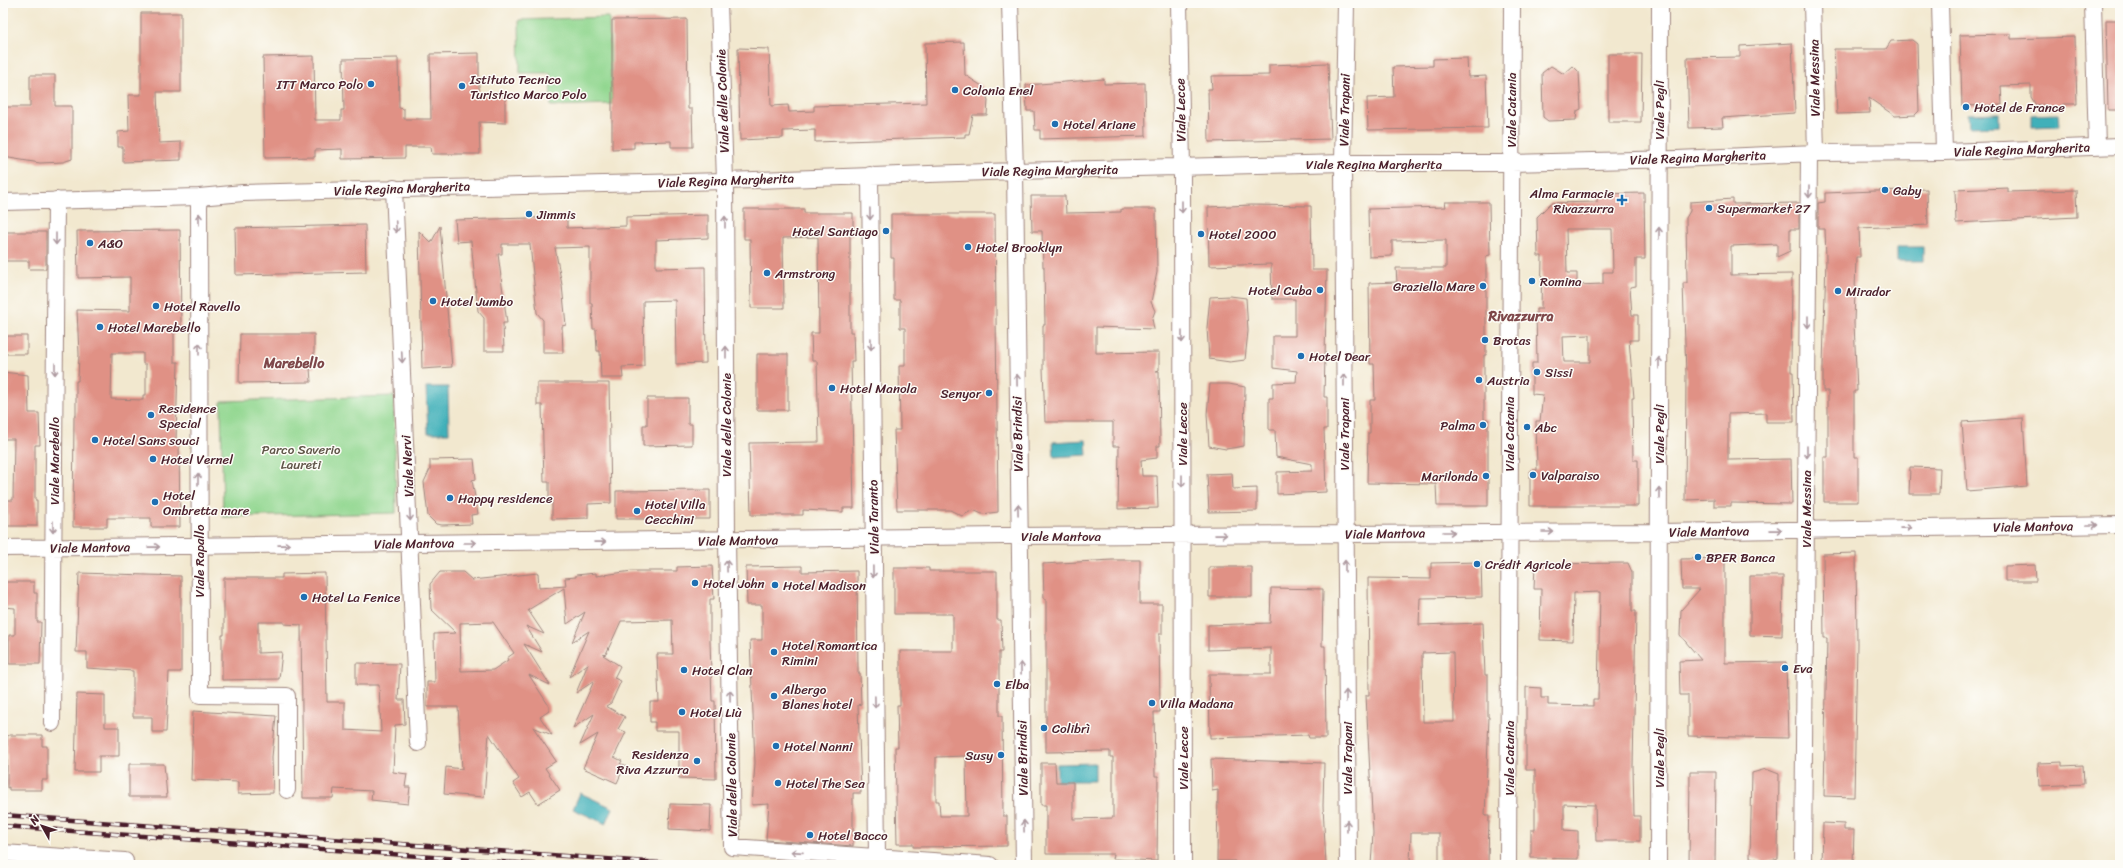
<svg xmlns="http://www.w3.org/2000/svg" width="2123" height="868" font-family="Sriracha,sans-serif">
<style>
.green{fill:#92d790;stroke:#6e7b5e}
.water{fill:#40b0b9;stroke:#456872}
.building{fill:#e09185;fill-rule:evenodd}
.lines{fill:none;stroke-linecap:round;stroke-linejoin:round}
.minor-casing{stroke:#9e847d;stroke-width:18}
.minor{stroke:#fff;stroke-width:16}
.rail-casing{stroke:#4a1f2b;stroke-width:4.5}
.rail{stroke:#fdfcf7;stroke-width:3;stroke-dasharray:9;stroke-linecap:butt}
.oneway{stroke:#ae9aa0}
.poi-dot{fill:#1f6fb2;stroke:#fdfcf7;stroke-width:1.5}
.labels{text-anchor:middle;stroke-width:3;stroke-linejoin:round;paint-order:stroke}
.street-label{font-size:13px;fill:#4a1f2b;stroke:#fdfcf7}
.poi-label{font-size:13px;fill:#4a1f2b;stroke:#fdfcf7;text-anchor:start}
.park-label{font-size:13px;fill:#605649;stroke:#fdfcf7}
.neighbourhood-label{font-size:14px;font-weight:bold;fill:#7e474a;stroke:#fdfcf7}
</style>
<rect width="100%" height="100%" fill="#fdfcf7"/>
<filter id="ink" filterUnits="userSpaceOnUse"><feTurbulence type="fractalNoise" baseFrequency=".025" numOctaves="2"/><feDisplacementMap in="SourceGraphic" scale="8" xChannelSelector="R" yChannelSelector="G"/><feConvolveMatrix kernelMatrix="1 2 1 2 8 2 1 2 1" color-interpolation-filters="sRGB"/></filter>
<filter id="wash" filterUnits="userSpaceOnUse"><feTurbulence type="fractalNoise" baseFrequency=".012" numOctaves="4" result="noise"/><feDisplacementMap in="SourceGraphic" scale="16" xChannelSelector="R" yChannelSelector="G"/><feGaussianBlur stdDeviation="0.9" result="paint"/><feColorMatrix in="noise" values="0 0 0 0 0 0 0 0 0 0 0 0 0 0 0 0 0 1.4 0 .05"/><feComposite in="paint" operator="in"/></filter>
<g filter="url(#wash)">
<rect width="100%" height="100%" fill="#f2e8cf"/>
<!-- green -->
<path class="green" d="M609,17L612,104L551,106L550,73H520L519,20Z
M394,396L396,513L223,517L221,401Z"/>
<!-- water -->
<path class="water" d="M1999,113V126L1969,127L1968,114Z
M2058,114L2059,126L2031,127V115Z
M1897,247H1923V261H1897Z
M426,387H448L449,433H428Z
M1086,440L1087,455L1054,457L1053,442Z
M1095,763V781H1057V764Z
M580,793L613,808L606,824L573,809Z"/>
<g id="blocks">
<!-- building -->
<path class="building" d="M141,13H181V92H157L159,143L181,142V160L123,162V147H118V132L129,131L128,95H141Z
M687,19L688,109H692L693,147H671V141L634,142V148L612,149V20Z
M2106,20H2120V110H2108Z
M2011,34V39L2075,37L2077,104H2063L2060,108L2047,109L2043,104L2036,105L2031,97V85L2001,86L2002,105L1962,106L1960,35Z
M1912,40L1917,44L1919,111L1915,115L1895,116L1869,98L1870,113L1837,114L1834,49H1886L1891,41Z
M964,42L965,75L982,86L988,100L987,115H973L969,134H965V137L815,142V130L783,131V138L740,140L738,48L769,49L771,106L788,105L789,112L814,111V106L926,103L925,43Z
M1792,43L1795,113L1722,118L1723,127L1689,128L1687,58L1740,57V46Z
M479,53V95H505V123L479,122L480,154H432L431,147H405V158L342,159V149L315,150V157L265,158L263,57L314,56L315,120H341V110H344L343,59L398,58L399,108L404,109V119H431L430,54Z
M1608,54H1642L1641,122H1608Z
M1467,58L1468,77L1486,76L1488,128L1368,130L1367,98L1394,97L1393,67L1433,66V59Z
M1328,63L1331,139L1209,142L1208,89H1212L1211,76L1269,75V65Z
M1551,66L1564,74L1573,66L1579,72L1581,109L1577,111L1576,120L1548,121L1543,117L1542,73Z
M30,75H55V106H72V159L63,162L40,163L3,157V107H30Z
M1104,79V84L1145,83L1146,136L1040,139V130H1035L1034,111H1027L1026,85Z
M2008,188V192L2076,190L2077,217L1956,223L1955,190Z
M1927,189L1928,225L1859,228L1860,257H1856L1854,323L1857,391H1854V457H1858V502H1824V457H1828V391H1823V365L1826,258L1825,229H1818V203L1825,202V193Z
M1644,193L1645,259H1636V286L1630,287L1632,315H1638V340H1629L1634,398H1632L1633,460H1638V506H1530V470H1537L1536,421H1540L1543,395L1532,394V363H1537L1536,309H1541L1542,256H1538L1537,217L1551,203L1597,202V194ZM1566,229H1612L1613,272H1603V284L1577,285V273H1567ZM1590,335V362H1564L1563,336Z
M1031,196H1065L1066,213L1121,212V209H1156L1157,272L1151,302L1155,311L1152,319L1154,329L1096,327V353L1159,352V370L1156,371H1159L1160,446H1157V458L1141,460L1142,476H1157L1158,508L1118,509L1119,446H1113V422H1045L1043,368V325H1045L1044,267H1043L1042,231H1032Z
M1733,199V204L1799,203V229H1790V251L1777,257V244L1731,246V275L1792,274L1791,372H1793L1794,422H1766V413L1728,414V460L1791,459L1792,504L1731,503V506H1714V499L1685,500L1686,374L1683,283H1687L1686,218L1690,211V202Z
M1445,202H1489L1490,255L1486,256V355H1484V419H1488V506H1437L1436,484L1367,483L1368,433H1370V400H1375L1374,364H1370L1369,283L1397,282L1396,268H1446V240L1392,241V256L1369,257L1368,209L1446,207Z
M1251,205L1311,206L1312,270H1327L1324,397H1327V429H1324L1326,492L1277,494V472L1312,471V464L1276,457L1275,430H1269V398H1273V383L1296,382L1297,371L1273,368V336H1295V299H1272L1271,264L1209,266L1208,207Z
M744,209H804V213H853V235H850V332H853L854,361H851L854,508H843V512L803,510V515H751L749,443L819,442L817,361H812L811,333H819L818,237L783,238L784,308H751L750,239H744Z
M891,214H995L998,512L982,514L973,510L962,516L950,510H897L894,430H900L899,366H905V328H900V300H894V258H891Z
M708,215V238L656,240V268L705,267L706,363L676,364L675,300L643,301L644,366L622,367L623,378H601L600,351H597L596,329H593L592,303H590V247L555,248L562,285L566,325L562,326L563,353H543V320L537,313L530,244H502V254H498L507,323H503L504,351H484V318L478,311L471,241L457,242L455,220L567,217V228L626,226V217Z
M365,225L366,272L236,275L235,228Z
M440,226L452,367L422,369L419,231L431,243Z
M180,230L181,329H174V362H178L176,441H179L180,527H151V518H107V527H73L74,416H76V381H78L79,354L77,310L130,311V277L78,278L77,231ZM112,353H143V364H146V395H143V400L111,399Z
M3,232H46V269H29V261H3Z
M1230,296L1246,298L1248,331L1245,360L1230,362L1209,359L1207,328L1210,297Z
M240,334H314V368H310L311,382L239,383Z
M3,336H27V354H3Z
M757,354H788V410H757Z
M3,372L28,375L29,413H39L40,445H35V500H37V526H8V500H13L14,439H3Z
M537,383H609L611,503L588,504V518L552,519V499H549V482H544L542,405H537Z
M1210,384H1229L1245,387L1244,446L1226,449L1209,446L1207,414Z
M647,398H688V424H692V445L643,446V425H647Z
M2023,418L2027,486L1967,491L1962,422Z
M474,459L476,479L472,480L478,514L471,515L472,524L442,525L436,524L428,516L424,482L430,469V460Z
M1910,467L1940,468L1939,494H1909Z
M1232,473L1233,489L1257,488V511L1209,512L1207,474Z
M710,490V519H616V491Z
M1856,553L1857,644L1854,797L1824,796L1827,638H1824L1823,554Z
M1725,558V663L1786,662L1788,738L1688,736V695H1680L1679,661L1701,660L1680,635L1681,610L1700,589H1682L1681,559Z
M1112,560H1140V604H1162V634H1159L1160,712H1154L1155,776H1158L1157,861L1113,859L1114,854H1046V805H1041V763H1055L1056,782H1073V819L1113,818V757H1110V751L1046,752V599H1044L1043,564Z
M1481,562L1482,597L1420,598L1419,625L1483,623L1485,675H1488V717H1489L1485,815H1489L1488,865H1439V833H1411L1410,865H1371L1373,833L1366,695H1369L1368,578L1431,579V563ZM1453,652L1454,722H1423L1422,653Z
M1628,563L1632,572V611H1636L1633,767L1634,816H1640V841H1596L1595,805L1564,804V830L1578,831V859L1531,858V830H1535V770H1526V687L1541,688V698H1548V705L1593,706V699H1598L1600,592L1574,593L1573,641L1540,640L1541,589H1534L1535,564Z
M2035,565L2036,581H2005V566Z
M712,566L714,599H710V641L712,701H715L716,779L679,778V731H655V722H650V702H659L657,654H673L672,620L621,621L606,654L603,655L620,666L614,678L621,681L611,703L606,706L625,717L618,729L626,732L614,757L622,761L620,764L625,765L617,783L583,768L598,734L580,745L594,714L573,728L594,681L576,693L588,664L569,677L589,631L572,642L585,612L567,624L564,588L528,610L544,634L526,626L542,652L524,644L550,685L529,675L549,706V711L540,717L552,735L533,727L556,761L545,768L560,790L538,804L530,792L522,797L513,783L519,779L489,734L484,797L444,794L446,767L462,769L458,707H427V682H435L434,634L456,633L431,609L430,584L440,572H463L472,580L538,573L539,588L566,586L565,578L576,577V575L596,573V576L632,571H677V567ZM493,622L514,653L507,658L508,660L493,670L461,671L460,623Z
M802,566V572L857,571L858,673H860L861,704L858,705L861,793H853V846L766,840L769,804L752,805L755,763L750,640H762V605H747L746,567Z
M1209,567H1252V597H1209Z
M894,568H929V571H997V620H1001L1002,652H999V716H1002L1003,816H1007V846L913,847V844H897L895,747H898L897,705H900V651H953V614H894ZM966,756L967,816H940L939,801H936V757Z
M79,573L181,576V672H169L166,732H152V717H133V671L87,668V652H76Z
M325,573L327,702H345V730L381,732L379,685H356V663L400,664L398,700H404L405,724L395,725L393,772L407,774L405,787H410L408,804L371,800L372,791L334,789L333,798H303L301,625L284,624V622H258V653L282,652L279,679L222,680V635H224V578H282V574Z
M1750,576H1783L1782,636L1750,635Z
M4,582H34V593H37V622H41L40,664H9V635H15V608L4,607Z
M1271,588L1323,589L1322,646H1325L1326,738H1309L1308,735L1210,738L1209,674H1271V648L1208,650V625L1270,623Z
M77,694L105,695V727H119V756H99V772H75Z
M193,711L276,716L272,757L273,793L238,794V782L191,780Z
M9,735H42V746H47V780H42V790H9V787L7,788V737Z
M1211,759L1324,763L1323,806L1326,865H1235V861H1217L1218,790L1212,791Z
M2062,762V766L2083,765L2084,784L2039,786L2038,763Z
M129,764H164L167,797H129Z
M1766,769L1779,774L1778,858L1765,862L1750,857L1752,773Z
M1690,772H1716L1715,865H1689Z
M670,804L711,805L710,831L669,829Z
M1823,823L1844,824V830H1854L1853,865H1822Z"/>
</g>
</g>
<g filter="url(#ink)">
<use href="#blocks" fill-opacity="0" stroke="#9e847d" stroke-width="1"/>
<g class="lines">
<!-- minor casing -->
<g class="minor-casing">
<path id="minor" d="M719,3L725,181L727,540L732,847L990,865
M1010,3L1015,171L1024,865
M1179,3L1182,168L1183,865
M1346,3L1343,163L1348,865
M1812,3L1816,153
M1940,3L1944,152
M2093,3L2097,147
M870,175L877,858
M394,188L418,743
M199,197L200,695L287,696V790
M3,202L199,197L243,193L725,181L1015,171L1343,163H1511L1677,159L1816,153L1944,152L2120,146
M3,548L1004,536L1659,532L2120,525
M52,723L56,200
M3,853L125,861
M1508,865L1512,3
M1658,865L1660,3
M1803,865L1809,153"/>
</g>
<!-- minor -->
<use href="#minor" class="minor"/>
<!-- rail casing -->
<g class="rail-casing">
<path id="rail" d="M3,815L688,865
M3,826L544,865"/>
</g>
<!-- rail -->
<use href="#rail" class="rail"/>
</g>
<!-- one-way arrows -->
<defs><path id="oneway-shaft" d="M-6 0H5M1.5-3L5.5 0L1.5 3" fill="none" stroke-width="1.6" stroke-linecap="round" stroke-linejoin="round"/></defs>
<g class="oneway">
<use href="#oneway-shaft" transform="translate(1809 192) rotate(90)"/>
<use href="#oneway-shaft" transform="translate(1182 207) rotate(90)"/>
<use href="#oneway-shaft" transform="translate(870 214) rotate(89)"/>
<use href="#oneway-shaft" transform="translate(199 219) rotate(-90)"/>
<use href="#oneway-shaft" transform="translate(725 222) rotate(-90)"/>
<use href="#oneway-shaft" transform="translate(396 227) rotate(87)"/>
<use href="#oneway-shaft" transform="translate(1659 233) rotate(-90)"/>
<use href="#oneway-shaft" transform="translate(56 239) rotate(90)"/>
<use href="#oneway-shaft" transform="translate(1808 322) rotate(90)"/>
<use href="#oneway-shaft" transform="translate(1182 337) rotate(90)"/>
<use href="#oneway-shaft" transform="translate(871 344) rotate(89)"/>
<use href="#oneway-shaft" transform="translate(199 349) rotate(-90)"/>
<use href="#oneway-shaft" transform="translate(726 352) rotate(-90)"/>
<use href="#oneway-shaft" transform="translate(402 357) rotate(87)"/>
<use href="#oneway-shaft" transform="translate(1659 363) rotate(-90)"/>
<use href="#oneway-shaft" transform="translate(55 369) rotate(90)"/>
<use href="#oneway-shaft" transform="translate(1017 380) rotate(-91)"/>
<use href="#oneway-shaft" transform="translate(1344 380) rotate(-90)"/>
<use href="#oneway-shaft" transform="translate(1807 452) rotate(90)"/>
<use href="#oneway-shaft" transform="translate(198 479) rotate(-90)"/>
<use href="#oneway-shaft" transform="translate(1182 481) rotate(90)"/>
<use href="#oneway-shaft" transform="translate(1659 493) rotate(-90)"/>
<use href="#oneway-shaft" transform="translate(1018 510) rotate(-91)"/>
<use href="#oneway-shaft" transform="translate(410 515) rotate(87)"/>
<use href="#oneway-shaft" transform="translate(2092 525)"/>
<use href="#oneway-shaft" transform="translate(53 527) rotate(90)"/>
<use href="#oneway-shaft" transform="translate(1906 528) rotate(-1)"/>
<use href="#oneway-shaft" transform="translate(1776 530) rotate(-1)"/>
<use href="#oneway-shaft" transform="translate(1449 532)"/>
<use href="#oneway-shaft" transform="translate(1548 532)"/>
<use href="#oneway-shaft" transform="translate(1221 535) rotate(-1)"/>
<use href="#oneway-shaft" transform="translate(600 542) rotate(-1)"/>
<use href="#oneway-shaft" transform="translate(470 543)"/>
<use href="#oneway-shaft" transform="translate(284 545) rotate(-1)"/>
<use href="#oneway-shaft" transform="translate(154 547) rotate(-1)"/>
<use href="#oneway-shaft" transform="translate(727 566) rotate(-91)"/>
<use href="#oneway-shaft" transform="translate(1345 566) rotate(-90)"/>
<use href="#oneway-shaft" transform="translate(873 572) rotate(89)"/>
<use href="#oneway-shaft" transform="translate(1021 668) rotate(-91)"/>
<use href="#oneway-shaft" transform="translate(730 696) rotate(-91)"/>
<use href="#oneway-shaft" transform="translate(1346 696) rotate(-90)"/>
<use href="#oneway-shaft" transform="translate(875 702) rotate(89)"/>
<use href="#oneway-shaft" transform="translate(1024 826) rotate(-91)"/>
<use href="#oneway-shaft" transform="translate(1347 826) rotate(-90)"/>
<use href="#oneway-shaft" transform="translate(797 852) rotate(-176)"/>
</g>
</g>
<!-- markers -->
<g class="poi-dot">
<circle cx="371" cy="84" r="4"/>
<circle cx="462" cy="86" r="4"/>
<circle cx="955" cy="90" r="4"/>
<circle cx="1966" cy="107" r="4"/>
<circle cx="1055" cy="124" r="4"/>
<circle cx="1885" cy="190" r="4"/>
<path d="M1620 194h4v4h4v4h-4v4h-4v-4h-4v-4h4z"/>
<circle cx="1709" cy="208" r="4"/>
<circle cx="529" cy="214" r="4"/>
<circle cx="886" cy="231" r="4"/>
<circle cx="1201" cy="234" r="4"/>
<circle cx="90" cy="243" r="4"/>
<circle cx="968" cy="247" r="4"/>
<circle cx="767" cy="273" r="4"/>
<circle cx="1532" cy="281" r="4"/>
<circle cx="1483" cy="286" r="4"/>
<circle cx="1320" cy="290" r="4"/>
<circle cx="1838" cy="291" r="4"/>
<circle cx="433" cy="301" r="4"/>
<circle cx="156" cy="306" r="4"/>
<circle cx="100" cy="327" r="4"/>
<circle cx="1485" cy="340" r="4"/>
<circle cx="1301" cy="356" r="4"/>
<circle cx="1537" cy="372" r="4"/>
<circle cx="1479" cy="380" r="4"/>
<circle cx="832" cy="388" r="4"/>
<circle cx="989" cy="393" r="4"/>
<circle cx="151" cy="415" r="4"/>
<circle cx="1483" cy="425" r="4"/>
<circle cx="1527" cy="427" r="4"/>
<circle cx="95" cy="440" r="4"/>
<circle cx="153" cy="459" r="4"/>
<circle cx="1533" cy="475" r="4"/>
<circle cx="1486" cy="476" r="4"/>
<circle cx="450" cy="498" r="4"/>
<circle cx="155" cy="502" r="4"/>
<circle cx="637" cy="511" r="4"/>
<circle cx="1698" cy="557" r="4"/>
<circle cx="1477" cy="564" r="4"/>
<circle cx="695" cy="583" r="4"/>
<circle cx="775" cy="585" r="4"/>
<circle cx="304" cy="597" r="4"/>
<circle cx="774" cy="652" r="4"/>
<circle cx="1785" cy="668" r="4"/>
<circle cx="684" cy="670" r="4"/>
<circle cx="997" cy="684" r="4"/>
<circle cx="774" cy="696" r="4"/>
<circle cx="1152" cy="703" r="4"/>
<circle cx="682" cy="712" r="4"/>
<circle cx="1044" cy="728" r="4"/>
<circle cx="776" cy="746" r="4"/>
<circle cx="1001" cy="755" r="4"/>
<circle cx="697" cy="761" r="4"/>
<circle cx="778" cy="783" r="4"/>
<circle cx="810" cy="835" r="4"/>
</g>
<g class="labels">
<!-- street labels -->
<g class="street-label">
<text transform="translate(1814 78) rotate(-91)" y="5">Viale Messina</text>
<text transform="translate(722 101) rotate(-92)" y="5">Viale delle Colonie</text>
<text transform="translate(1180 110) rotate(-91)" y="5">Viale Lecce</text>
<text transform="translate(1344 110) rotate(-89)" y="5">Viale Trapani</text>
<text transform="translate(1511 110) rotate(-90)" y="5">Viale Catania</text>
<text transform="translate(1659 110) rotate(-90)" y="5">Viale Pegli</text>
<text transform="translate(2022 149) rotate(-2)" y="5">Viale Regina Margherita</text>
<text transform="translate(1698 157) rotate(-2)" y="5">Viale Regina Margherita</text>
<text x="1374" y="169">Viale Regina Margherita</text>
<text transform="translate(1050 170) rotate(-1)" y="5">Viale Regina Margherita</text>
<text transform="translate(726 180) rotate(-2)" y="5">Viale Regina Margherita</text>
<text transform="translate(402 188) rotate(-2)" y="5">Viale Regina Margherita</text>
<text transform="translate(726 425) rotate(-90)" y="5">Viale delle Colonie</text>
<text transform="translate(1017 434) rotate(-91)" y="5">Viale Brindisi</text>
<text transform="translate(1182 434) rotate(-90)" y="5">Viale Lecce</text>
<text transform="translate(1344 434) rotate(-90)" y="5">Viale Trapani</text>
<text transform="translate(1509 434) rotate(-90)" y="5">Viale Catania</text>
<text transform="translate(1659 434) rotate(-90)" y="5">Viale Pegli</text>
<text transform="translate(54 461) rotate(-90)" y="5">Viale Marebello</text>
<text transform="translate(407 466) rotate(-93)" y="5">Viale Nervi</text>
<text transform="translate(1806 509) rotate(-90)" y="5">Viale Messina</text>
<text transform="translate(873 517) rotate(-91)" y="5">Viale Taranto</text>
<text transform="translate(2033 526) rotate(-1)" y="5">Viale Mantova</text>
<text transform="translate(1709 531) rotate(-1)" y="5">Viale Mantova</text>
<text transform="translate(1385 533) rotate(-1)" y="5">Viale Mantova</text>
<text x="1061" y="541">Viale Mantova</text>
<text transform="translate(738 540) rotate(-1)" y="5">Viale Mantova</text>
<text transform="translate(414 543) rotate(-1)" y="5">Viale Mantova</text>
<text transform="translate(90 547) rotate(-1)" y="5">Viale Mantova</text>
<text transform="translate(199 561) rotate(-90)" y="5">Viale Rapallo</text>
<text transform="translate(1022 758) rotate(-91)" y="5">Viale Brindisi</text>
<text transform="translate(1183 758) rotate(-90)" y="5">Viale Lecce</text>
<text transform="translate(1347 758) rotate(-90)" y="5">Viale Trapani</text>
<text transform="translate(1509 758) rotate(-90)" y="5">Viale Catania</text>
<text transform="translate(1659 758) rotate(-90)" y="5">Viale Pegli</text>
<text transform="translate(731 785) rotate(-91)" y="5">Viale delle Colonie</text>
</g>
<!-- poi labels -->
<g class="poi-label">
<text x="470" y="84">Istituto Tecnico<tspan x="470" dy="15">Turistico Marco Polo</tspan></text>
<text x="363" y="89" text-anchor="end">ITT Marco Polo</text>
<text x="963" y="95">Colonia Enel</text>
<text x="1974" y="112">Hotel de France</text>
<text x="1063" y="129">Hotel Ariane</text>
<text x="1893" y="195">Gaby</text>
<text x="1614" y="198" text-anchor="end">Alma Farmacie<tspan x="1614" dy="15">Rivazzurra</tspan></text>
<text x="1717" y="213">Supermarket 27</text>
<text x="537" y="219">Jimmis</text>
<text x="878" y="236" text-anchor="end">Hotel Santiago</text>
<text x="1209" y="239">Hotel 2000</text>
<text x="98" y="248">A&amp;O</text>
<text x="976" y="252">Hotel Brooklyn</text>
<text x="775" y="278">Armstrong</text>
<text x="1540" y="286">Romina</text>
<text x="1475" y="291" text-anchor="end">Graziella Mare</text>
<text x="1312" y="295" text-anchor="end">Hotel Cuba</text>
<text x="1846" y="296">Mirador</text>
<text x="441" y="306">Hotel Jumbo</text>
<text x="164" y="311">Hotel Ravello</text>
<text x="108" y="332">Hotel Marebello</text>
<text x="1493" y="345">Brotas</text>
<text x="1309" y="361">Hotel Dear</text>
<text x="1545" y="377">Sissi</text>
<text x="1487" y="385">Austria</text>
<text x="840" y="393">Hotel Manola</text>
<text x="981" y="398" text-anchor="end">Senyor</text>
<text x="159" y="413">Residence<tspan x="159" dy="15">Special</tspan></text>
<text x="1475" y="430" text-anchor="end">Palma</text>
<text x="1535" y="432">Abc</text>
<text x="103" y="445">Hotel Sans souci</text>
<text x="161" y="464">Hotel Vernel</text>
<text x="1541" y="480">Valparaiso</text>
<text x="1478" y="481" text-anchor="end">Marilonda</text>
<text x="163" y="500">Hotel<tspan x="163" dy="15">Ombretta mare</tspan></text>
<text x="458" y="503">Happy residence</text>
<text x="645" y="509">Hotel Villa<tspan x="645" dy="15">Cecchini</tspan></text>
<text x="1706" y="562">BPER Banca</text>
<text x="1485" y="569">Crédit Agricole</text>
<text x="703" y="588">Hotel John</text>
<text x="783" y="590">Hotel Madison</text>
<text x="312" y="602">Hotel La Fenice</text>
<text x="782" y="650">Hotel Romantica<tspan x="782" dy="15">Rimini</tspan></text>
<text x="1793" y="673">Eva</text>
<text x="692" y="675">Hotel Clan</text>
<text x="1005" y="689">Elba</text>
<text x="782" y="694">Albergo<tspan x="782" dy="15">Blanes hotel</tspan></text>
<text x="1160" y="708">Villa Madana</text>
<text x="690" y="717">Hotel Liù</text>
<text x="1052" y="733">Colibrì</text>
<text x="784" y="751">Hotel Nanni</text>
<text x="689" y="759" text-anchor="end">Residenza<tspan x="689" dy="15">Riva Azzurra</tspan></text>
<text x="993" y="760" text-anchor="end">Susy</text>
<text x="786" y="788">Hotel The Sea</text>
<text x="818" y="840">Hotel Bacco</text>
</g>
<!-- park labels -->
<g class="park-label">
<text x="301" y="454">Parco Saverio<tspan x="301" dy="15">Laureti</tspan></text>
</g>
<!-- neighbourhood labels -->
<g class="neighbourhood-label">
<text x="1521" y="321">Rivazzurra</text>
<text x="294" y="368">Marebello</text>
</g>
</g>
<!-- margin -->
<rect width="2123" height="868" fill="none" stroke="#fdfcf7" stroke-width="16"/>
<!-- north arrow -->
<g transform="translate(42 826) rotate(309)" stroke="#fdfcf7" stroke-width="3" paint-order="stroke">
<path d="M0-3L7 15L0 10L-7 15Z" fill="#4a1f2b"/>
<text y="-6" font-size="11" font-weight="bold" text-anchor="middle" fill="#4a1f2b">N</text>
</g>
</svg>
